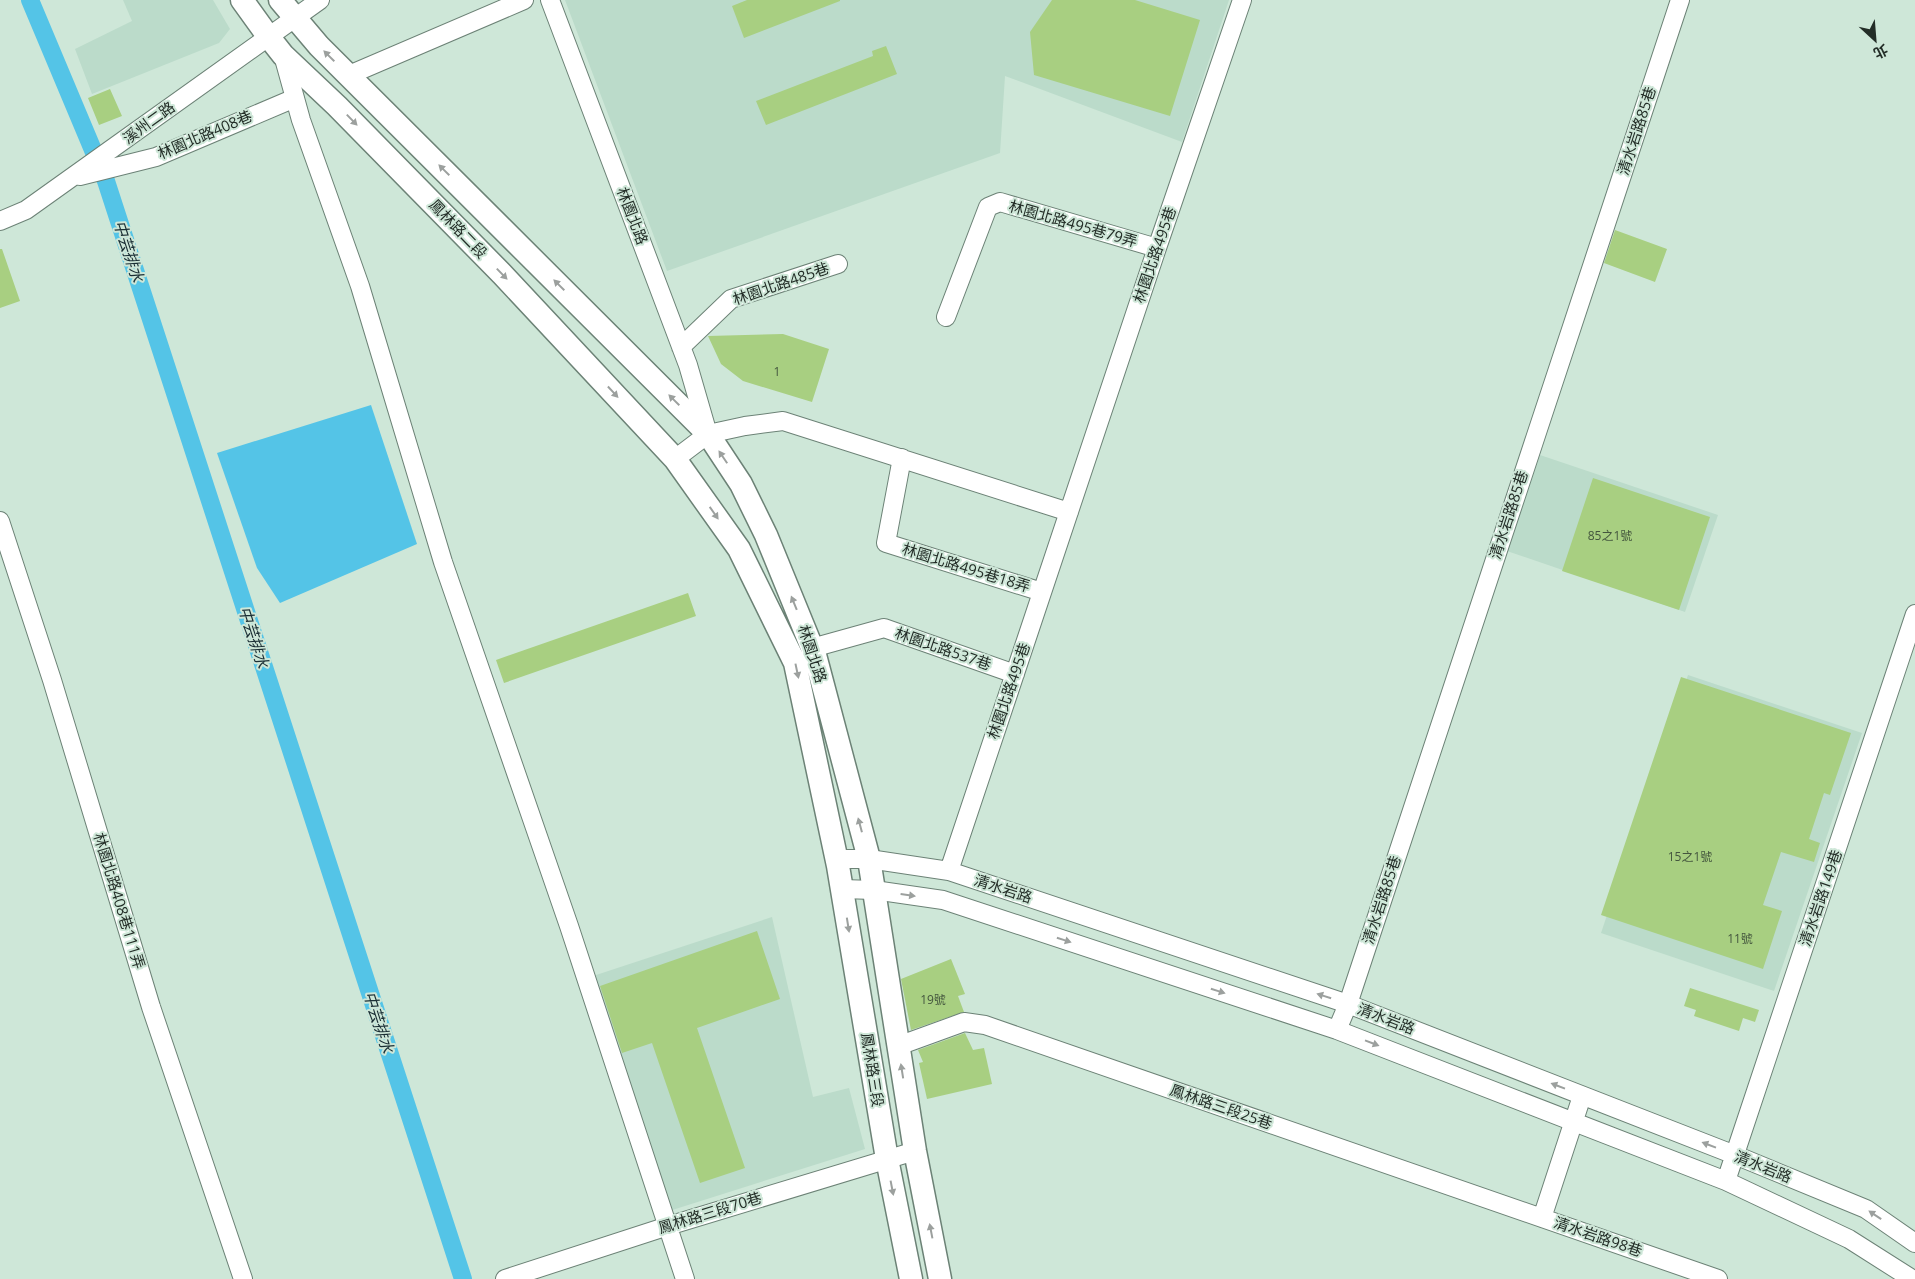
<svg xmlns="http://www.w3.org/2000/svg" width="1915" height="1279" font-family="'Open Sans','Noto Sans TC',sans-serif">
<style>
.built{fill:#bbdbca}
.water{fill:#54c4e7}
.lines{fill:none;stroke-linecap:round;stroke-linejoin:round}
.canal{stroke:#54c4e7;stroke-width:18}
.building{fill:#a8cf81}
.minor-casing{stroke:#6c8276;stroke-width:20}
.major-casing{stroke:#6c8276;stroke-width:25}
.minor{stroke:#fff;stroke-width:18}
.major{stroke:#fff;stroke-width:22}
.oneway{fill:#9ca09e}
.labels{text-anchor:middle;stroke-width:4;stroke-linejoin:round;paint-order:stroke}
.number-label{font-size:12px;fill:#44563e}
.street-label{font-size:15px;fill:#232d27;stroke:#cee7d8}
.water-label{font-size:16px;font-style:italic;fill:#1a2e34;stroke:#cee7d8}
</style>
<rect width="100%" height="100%" fill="#cee7d8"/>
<!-- built -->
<path class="built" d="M123,0H213L230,29L219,43L92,94L75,49L132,21Z
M565,0H1229L1182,142L1005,76L1000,153L667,271Z
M1540,455L1718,515L1685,612L1507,551Z
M1688,675L1862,733L1774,991L1601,933Z
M772,917L813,1097L849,1088L865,1149L666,1212L590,977Z"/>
<!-- water -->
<path class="water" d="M371,405L417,544L280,603L257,568L217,453Z"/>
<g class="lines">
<!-- canal -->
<path class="canal" d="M30,0L106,181L463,1279"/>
</g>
<!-- building -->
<path class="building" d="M747,0H840V1L744,38L732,6Z
M1052,0H1135L1200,20L1170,116L1034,75L1030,32Z
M886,46L897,74L766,125L756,101L873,56L872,51Z
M110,89L122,116L99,125L88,98Z
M1615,230L1667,249L1655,282L1604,263Z
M0,249H2L20,301L0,308Z
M783,334L829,349L812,402L743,381L721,364L708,336Z
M1593,478L1710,517L1679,610L1562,571Z
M688,593L696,616L504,683L496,660Z
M1681,677L1851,733L1830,795L1824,793L1809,839L1820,843L1814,862L1781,852L1763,905L1782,911L1763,969L1601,915Z
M757,931L780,999L697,1028L745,1168L700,1183L652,1043L622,1053L600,986Z
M951,959L965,994L958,996L964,1012L911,1030L901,979Z
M1690,988L1759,1010L1755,1022L1743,1018L1739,1031L1694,1016L1696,1010L1684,1006Z
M965,1033L973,1050L984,1048L992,1084L927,1099L919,1063L923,1062L918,1050Z"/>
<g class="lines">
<!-- minor casing -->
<g class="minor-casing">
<path id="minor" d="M550,0L688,365L708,434
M283,55L301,120L360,286L443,562L569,926L685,1279
M349,75L524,0
M80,176L156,157L295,98
M0,221L26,210L320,0
M946,317L988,207L1000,202L1157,248
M681,347L731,299L838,264
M902,458L886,543L1042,592
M675,459L708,434L745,426L783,421L1069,512
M0,521L52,680L151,1007L243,1279
M812,648L884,628L1015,674
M837,859H869L949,871L1348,1004L1735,1155L1866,1209L1915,1243
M949,871L1157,248L1242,0
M842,889L874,890L943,900L1337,1030L1726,1181L1849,1239L1912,1279
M1337,1030L1348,1004L1680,0
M898,1046L964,1022L985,1025L1718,1279
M1726,1181L1915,614
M1542,1218L1582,1096
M505,1279L668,1226L915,1151"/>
</g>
<!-- major casing -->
<g class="major-casing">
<path id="major" d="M242,0L268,36L283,55L337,106L502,274L675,459L739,549L795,663L838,866L887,1159L911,1279
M280,0L319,46L708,434L741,484L766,535L815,655L869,859L915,1151L940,1279"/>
</g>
<!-- minor -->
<use href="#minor" class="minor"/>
<!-- major -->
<use href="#major" class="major"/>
</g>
<!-- one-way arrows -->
<defs><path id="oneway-solid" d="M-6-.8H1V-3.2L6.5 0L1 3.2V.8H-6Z" transform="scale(1.25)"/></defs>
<g class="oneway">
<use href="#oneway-solid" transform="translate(329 56) rotate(-135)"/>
<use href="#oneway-solid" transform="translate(352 120) rotate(46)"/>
<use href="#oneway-solid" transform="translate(444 170) rotate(-135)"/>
<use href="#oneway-solid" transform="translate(502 274) rotate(46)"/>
<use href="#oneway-solid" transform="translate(559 285) rotate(-135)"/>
<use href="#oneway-solid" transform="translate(613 392) rotate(47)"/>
<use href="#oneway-solid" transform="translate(674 400) rotate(-135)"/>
<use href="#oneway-solid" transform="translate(723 457) rotate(-124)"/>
<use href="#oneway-solid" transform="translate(714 513) rotate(55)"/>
<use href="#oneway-solid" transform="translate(794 603) rotate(-112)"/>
<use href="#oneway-solid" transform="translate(797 671) rotate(78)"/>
<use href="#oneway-solid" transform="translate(860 825) rotate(-105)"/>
<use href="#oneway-solid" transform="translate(908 895) rotate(8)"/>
<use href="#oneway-solid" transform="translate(848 925) rotate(81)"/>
<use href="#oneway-solid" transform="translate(1064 940) rotate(18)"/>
<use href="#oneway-solid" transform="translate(1218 991) rotate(18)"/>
<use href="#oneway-solid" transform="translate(1324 996) rotate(-162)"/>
<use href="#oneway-solid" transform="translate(1372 1043) rotate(21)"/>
<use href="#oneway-solid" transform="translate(902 1071) rotate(-99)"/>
<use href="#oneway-solid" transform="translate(1558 1086) rotate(-159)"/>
<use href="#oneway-solid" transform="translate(1709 1145) rotate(-159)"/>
<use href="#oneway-solid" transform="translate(892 1188) rotate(79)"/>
<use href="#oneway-solid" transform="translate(1875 1215) rotate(-146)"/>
<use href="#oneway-solid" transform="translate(931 1231) rotate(-101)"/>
</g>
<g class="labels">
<!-- number labels -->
<g class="number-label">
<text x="777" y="376">1</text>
<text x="1610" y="540">85之1號</text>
<text x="1690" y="861">15之1號</text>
<text x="1740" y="943">11號</text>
<text x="933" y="1004">19號</text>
</g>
<!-- street labels -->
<g class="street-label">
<text transform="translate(149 123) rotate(-36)" y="5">溪州二路</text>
<text transform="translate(1637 131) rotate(-72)" y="5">清水岩路85巷</text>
<text transform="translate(205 135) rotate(-23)" y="5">林園北路408巷</text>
<text transform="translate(632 216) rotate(69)" y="5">林園北路</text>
<text transform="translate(1073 224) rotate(16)" y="5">林園北路495巷79弄</text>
<text transform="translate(458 229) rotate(46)" y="5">鳳林路二段</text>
<text transform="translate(1155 255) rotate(-71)" y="5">林園北路495巷</text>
<text transform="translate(781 284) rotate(-19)" y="5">林園北路485巷</text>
<text transform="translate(1509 515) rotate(-72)" y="5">清水岩路85巷</text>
<text transform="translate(966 568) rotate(17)" y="5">林園北路495巷18弄</text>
<text transform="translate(943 649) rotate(19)" y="5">林園北路537巷</text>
<text transform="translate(812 654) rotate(72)" y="5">林園北路</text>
<text transform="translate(1009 691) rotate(-71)" y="5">林園北路495巷</text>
<text transform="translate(1003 889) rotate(18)" y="5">清水岩路</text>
<text transform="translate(1821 898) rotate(-71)" y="5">清水岩路149巷</text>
<text transform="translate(1382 900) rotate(-72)" y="5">清水岩路85巷</text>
<text transform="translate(119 901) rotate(73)" y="5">林園北路408巷111弄</text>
<text transform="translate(1386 1019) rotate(21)" y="5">清水岩路</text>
<text transform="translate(872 1070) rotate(81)" y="5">鳳林路三段</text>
<text transform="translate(1221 1107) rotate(19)" y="5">鳳林路三段25巷</text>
<text transform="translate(1763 1167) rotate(22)" y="5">清水岩路</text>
<text transform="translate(710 1213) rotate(-17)" y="5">鳳林路三段70巷</text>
<text transform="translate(1598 1237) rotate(19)" y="5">清水岩路98巷</text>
</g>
<!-- water labels -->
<g class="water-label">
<text transform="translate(129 251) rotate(72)" y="6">中芸排水</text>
<text transform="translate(254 637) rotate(72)" y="6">中芸排水</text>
<text transform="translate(379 1022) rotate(72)" y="6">中芸排水</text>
</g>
</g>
<!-- north arrow -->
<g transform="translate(1875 40) rotate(154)" stroke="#cee7d8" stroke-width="4" paint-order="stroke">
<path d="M0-4L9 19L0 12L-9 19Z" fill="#232d27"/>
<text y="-8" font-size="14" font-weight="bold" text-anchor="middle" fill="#232d27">北</text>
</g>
</svg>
